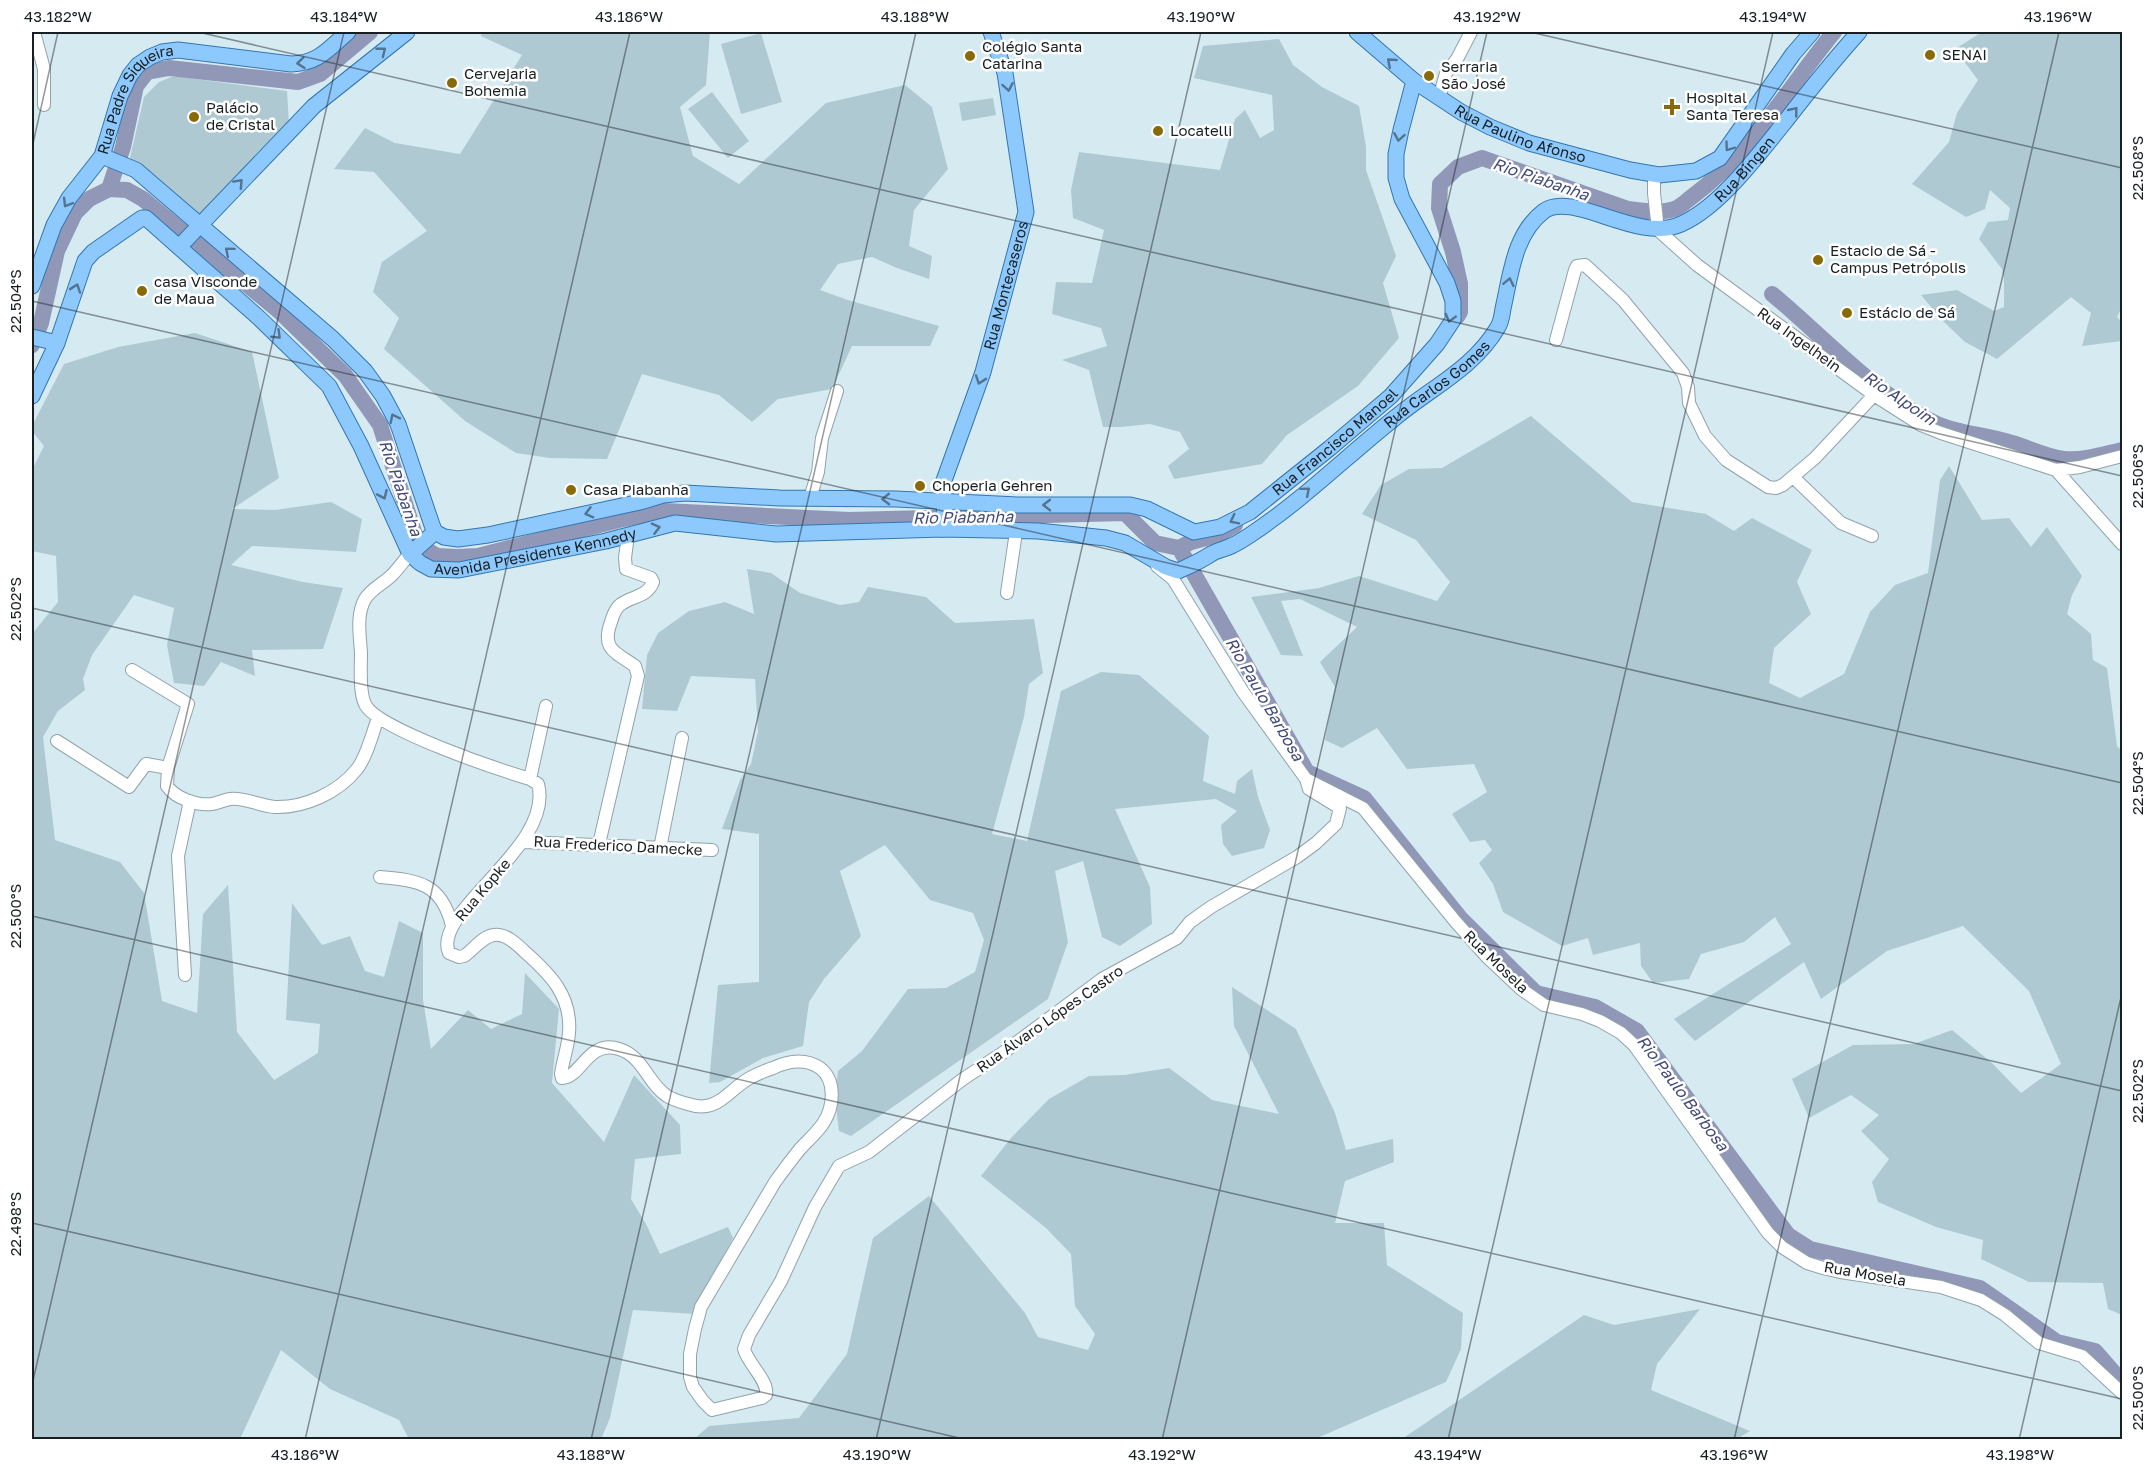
<svg xmlns="http://www.w3.org/2000/svg" width="2154" height="1471" font-family="'Golos Text',sans-serif">
<style>
.green{fill:#afc9d3}
.lines{fill:none;stroke-linecap:round;stroke-linejoin:round}
.river{stroke:#9097b7;stroke-width:16}
.minor-casing{stroke:#90a3a9;stroke-width:14}
.major-casing{stroke:#3376b0;stroke-width:17}
.minor{stroke:#fff;stroke-width:12}
.major{stroke:#8ec9fd;stroke-width:15}
.oneway{stroke:#537490}
.ticks{fill:none;stroke:#181f22;stroke-width:1.5;stroke-opacity:0.45}
.poi-dot{fill:#896a08;stroke:#fff;stroke-width:2}
.labels{text-anchor:middle;stroke-width:5;stroke-linejoin:round;paint-order:stroke}
.poi-label{font-size:15px;fill:#181f22;stroke:#fff;text-anchor:start}
.street-label{font-size:15px;fill:#181f22;stroke:#fff}
.water-label{font-size:16px;font-style:italic;fill:#414978;stroke:#fff}
.neatline{fill:none;stroke:#181f22;stroke-width:2}
.ticks-label{font-size:15px;text-anchor:middle;fill:#181f22}
</style>
<rect width="100%" height="100%" fill="#d6eaf1"/>
<!-- green -->
<path class="green" d="M482,32H710L706,85L680,107L693,156L739,184L826,103L905,85L932,107L948,169L914,210L909,246L932,256L929,279L897,268L872,257L838,264L820,290L848,300L939,326L930,346H852L832,389L778,399L752,422L719,395L642,374L607,459L550,458L516,453L465,421L384,349L399,318L373,292L382,262L427,231L374,172L334,169L365,128L395,143L460,154L522,55L481,36Z
M1982,32H2122V307L2117,317L2122,322V341L2082,346L2091,313L2071,297L1997,359L1965,342L1943,321L1921,295L1957,290L1994,311L2004,307V281L2002,269L1979,239L1988,222L2008,220L2010,208L1990,190L1985,209L1966,217L1912,184L1949,142L1957,113L1978,80L1955,49Z
M761,33L782,102L741,114L721,44Z
M1279,39L1293,65L1322,87L1359,106L1366,147V170L1396,256L1383,283L1399,338L1358,386L1287,435L1262,464L1174,479L1168,466L1189,449L1180,432L1150,424L1121,427H1103L1089,370L1062,360L1107,346L1101,328L1052,314L1056,282L1092,283L1104,230L1073,218L1071,190L1079,152L1220,170L1235,119L1245,110L1260,138L1274,130L1272,95L1194,78L1203,46Z
M180,77L287,91L289,124L198,218L129,162L144,97L159,82L171,77Z
M712,92L749,141L728,158L688,109Z
M993,98L996,115L962,121L959,103Z
M195,333L252,352L279,478L232,509L275,510L331,502L362,519L356,552L252,546L231,565L303,582L343,588L323,649L252,650L255,676L221,662L204,686L174,683L167,645L174,608L134,595L92,655L83,679L85,690L58,711L43,737L55,840L120,862L144,893L162,1001L197,1013L203,914L228,885L237,1032L274,1080L318,1053L320,1024L286,1020L292,903L322,945L350,936L365,971L384,977L399,921L423,933V1000L431,1049L468,1010L491,1029L522,1014L525,973L559,1009L552,1083L604,1142L634,1075L680,1125L681,1154L635,1159L631,1199L646,1224L660,1254L728,1227L733,1238L697,1306L695,1314L633,1310L610,1418L601,1439H409L399,1420L330,1389L281,1350L240,1439H32V634L58,602L56,556L32,551V470L44,446L32,431V426L64,364L118,347Z
M1531,416L1632,502L1706,514L1734,531L1752,518L1812,550L1797,582L1811,614L1774,648L1769,683L1800,698L1844,674L1870,612L1895,585L1928,573L1940,480L1949,466L1982,520L2009,518L2031,547L2047,527L2082,576L2072,595L2067,614L2091,634L2093,660L2107,668L2117,746L2122,751V1315L2108,1309L2103,1283L2029,1282L1981,1259L1983,1240L1936,1227L1878,1202L1872,1182L1889,1159L1861,1131L1879,1115L1851,1095L1809,1118L1792,1079L1853,1045L1914,1044L1952,1030L1992,1063L2021,1093L2061,1064L2029,991L1963,926L1887,951L1821,999L1804,962L1695,1041L1674,1019L1791,944L1775,917L1744,942L1701,954L1689,979L1653,983L1641,966L1640,943L1593,955L1588,938L1562,946L1503,912L1493,884L1479,863L1492,850L1485,840L1470,842L1452,814L1487,792L1474,764L1407,769L1377,728L1342,748L1325,740L1335,687L1320,662L1357,627L1300,599L1281,601L1303,656L1281,655L1251,597L1319,588L1359,576L1437,601L1450,582L1416,540L1362,514L1381,485L1409,469L1442,468Z
M747,569L771,573L800,593L840,605L859,602L868,587L926,597L955,623L1034,619L1043,673L1029,684L1024,717L992,834L1027,841L1061,691L1101,672L1139,675L1209,736L1203,781L1235,794L1237,781L1252,769L1258,797L1270,830L1264,848L1232,856L1223,844L1221,825L1237,811L1216,799L1115,809L1150,887L1152,924L1120,946L1102,937L1083,861L1055,871L1068,942L1048,999L851,1136L839,1131L835,1098L838,1071L862,1051L908,989L946,988L975,972L984,940L973,913L930,900L885,845L840,871L861,936L824,979L809,1002L803,1046L763,1058L720,1082L709,1083L718,985L759,982V834L722,829L740,780L751,764L758,731L755,679L691,676L677,711L642,709L647,655L658,633L689,611L725,602L754,614Z
M1232,987L1296,1029L1335,1113L1346,1150L1393,1139L1394,1162L1345,1181L1335,1223H1384L1387,1265L1463,1313L1461,1349L1446,1382L1315,1439H694L709,1426L799,1418L847,1354L873,1238L929,1196L1025,1313L1038,1337L1088,1350L1095,1334L1075,1306L1071,1254L1046,1228L981,1176L1011,1138L1049,1099L1089,1076L1124,1075L1169,1068L1212,1100L1279,1114L1234,1026Z
M1700,1309L1657,1364L1651,1390L1750,1431L1737,1439H1402L1584,1315L1614,1325Z"/>
<g class="lines">
<!-- river -->
<path class="river" d="M109,189L123,147L136,86L147,72L169,68L298,82L320,74L370,32
M1772,294C1823,336 1877,397 1937,424C1960,434 1988,435 2012,443C2029,448 2046,457 2064,459C2083,461 2104,454 2122,450
M1457,317L1460,312V284L1453,252L1439,208L1440,184L1458,167L1482,158L1628,209C1644,211 1659,214 1674,209C1681,207 1687,200 1693,196C1751,153 1789,87 1834,32
M32,345L41,323L57,251L75,213L89,199L109,189L127,190L143,199L279,311L345,375L380,425L415,535L425,549L437,556L457,557L478,556L619,520L664,511L849,520L1125,513L1155,543L1179,548L1191,542L1217,535L1235,525
M1182,553L1307,772L1364,798L1461,919L1536,993L1595,1007L1637,1031L1788,1235L1810,1249L1980,1288L2057,1342L2095,1351L2122,1382"/>
<!-- minor casing -->
<g class="minor-casing">
<path id="minor" d="M34,32L44,69V105
M1439,98L1446,73L1457,59L1471,32
M1654,174V193L1658,230L1697,265L1874,395L1921,425L1941,433L2056,470L2080,467L2122,456
M1556,340L1575,270L1577,266L1585,265L1623,300L1683,373L1688,387L1689,403L1705,436L1726,460L1768,487L1776,488L1783,485L1815,458L1874,395
M2056,470L2122,544
M1793,477L1841,523L1872,536
M810,498L818,472L822,438L837,391
M410,554C404,560 399,568 392,575C383,584 372,588 365,599C356,615 360,636 361,653C361,667 359,692 365,704C376,729 500,770 530,779L538,784C555,847 431,911 449,953L459,957L464,956C473,950 483,936 494,935C505,933 517,944 525,952C550,974 572,996 569,1033C568,1047 563,1060 561,1074L562,1078C581,1078 588,1039 619,1049C643,1056 648,1084 667,1096C673,1100 681,1102 688,1104C694,1106 700,1107 706,1106C722,1104 734,1087 748,1079C755,1075 764,1071 773,1068C788,1061 805,1058 820,1068C836,1080 834,1106 824,1122C818,1132 808,1140 800,1149C791,1160 783,1171 775,1182L701,1307L695,1329L690,1354V1377L693,1387L703,1401L712,1410L762,1398L766,1395C769,1381 748,1364 744,1349L749,1335L781,1281L815,1207L839,1166L869,1152L963,1079L1004,1052L1102,979L1177,938L1190,922L1211,907L1297,857L1316,843L1336,824L1340,808L1309,789L1306,779
M1157,566L1173,579L1243,692L1306,779L1363,808L1455,921L1488,958L1521,989L1544,1005L1582,1014L1600,1021L1621,1033L1634,1045L1768,1233L1782,1247L1807,1263L1823,1268L1840,1272L1941,1287L1981,1300L2005,1315L2039,1343L2082,1356L2122,1393
M1007,593L1016,532
M132,670L188,704L168,768L167,786C175,798 197,806 212,804C218,803 224,800 230,799C244,797 260,806 275,807C304,808 338,793 357,769C367,756 372,734 378,718
M57,741L129,787L146,764L168,768
M530,779L546,706
M524,842L712,850
M599,844L638,676L635,666C615,652 601,649 611,622C613,615 616,606 623,603C634,596 648,596 653,582L651,578L626,569L625,558L628,535
M660,848L682,738
M380,877C419,880 442,884 452,926
M185,975L178,856L190,801"/>
</g>
<!-- major casing -->
<g class="major-casing">
<g id="major">
<path id="s1" d="M1357,32L1414,81L1461,112L1490,127L1529,143L1630,170L1659,175L1696,171L1720,158L1793,54L1812,32"/>
<path id="s2" d="M102,156L136,170L151,183L333,339L365,371L383,396L398,424L432,525L435,532L444,537L458,539L488,535L640,502L663,495L685,493L779,498L896,499L1018,505H1130L1147,509L1194,532L1220,527L1250,512L1330,448L1391,396L1437,344L1453,320V301L1447,283L1402,199L1396,178V154L1401,130L1414,81"/>
<path d="M179,247L314,106L407,32"/>
<path id="s3" d="M32,286L54,225L69,198L102,156L120,96L130,75L138,65L150,57L162,52L178,50L291,64C319,63 328,49 348,32"/>
<path d="M32,337L57,343"/>
<path id="s4" d="M32,396L57,343L85,261L93,252L142,218H146L259,318L329,386L361,446L410,554L420,563L431,569L459,570L606,541L675,523L776,534L943,529L1038,531L1106,538L1125,543L1166,567L1178,571C1189,566 1201,561 1211,554C1218,550 1226,549 1233,545C1240,542 1247,537 1253,533C1304,499 1348,455 1396,417C1431,388 1475,367 1498,327C1502,321 1502,312 1504,304C1511,272 1515,233 1544,211C1571,191 1635,240 1676,226C1716,212 1758,155 1784,123C1808,92 1833,61 1859,32"/>
<path id="s5" d="M943,529L945,502L942,486L983,372L1026,212L1005,73L991,32"/>
<path d="M410,554L435,532"/>
</g>
</g>
<!-- minor -->
<use href="#minor" class="minor"/>
<!-- major -->
<use href="#major" class="major"/>
</g>
<!-- one-way arrows -->
<defs><path id="oneway-chevron" d="M-2-3.5L2.5 0L-2 3.5" fill="none" stroke-width="1.6" stroke-linecap="round" stroke-linejoin="round" transform="scale(1.5)"/></defs>
<g class="oneway">
<use href="#oneway-chevron" transform="translate(382 51) rotate(-38)"/>
<use href="#oneway-chevron" transform="translate(1391 62) rotate(-139)"/>
<use href="#oneway-chevron" transform="translate(301 63) rotate(174)"/>
<use href="#oneway-chevron" transform="translate(1008 87) rotate(80)"/>
<use href="#oneway-chevron" transform="translate(1794 111) rotate(-51)"/>
<use href="#oneway-chevron" transform="translate(1399 137) rotate(100)"/>
<use href="#oneway-chevron" transform="translate(1729 147) rotate(126)"/>
<use href="#oneway-chevron" transform="translate(239 183) rotate(-47)"/>
<use href="#oneway-chevron" transform="translate(67 203) rotate(121)"/>
<use href="#oneway-chevron" transform="translate(229 251) rotate(-140)"/>
<use href="#oneway-chevron" transform="translate(1509 282) rotate(-78)"/>
<use href="#oneway-chevron" transform="translate(76 288) rotate(-71)"/>
<use href="#oneway-chevron" transform="translate(1450 318) rotate(105)"/>
<use href="#oneway-chevron" transform="translate(277 335) rotate(44)"/>
<use href="#oneway-chevron" transform="translate(980 380) rotate(109)"/>
<use href="#oneway-chevron" transform="translate(394 418) rotate(-117)"/>
<use href="#oneway-chevron" transform="translate(1306 491) rotate(-40)"/>
<use href="#oneway-chevron" transform="translate(383 495) rotate(66)"/>
<use href="#oneway-chevron" transform="translate(886 499) rotate(179)"/>
<use href="#oneway-chevron" transform="translate(1047 505) rotate(-180)"/>
<use href="#oneway-chevron" transform="translate(589 513) rotate(165)"/>
<use href="#oneway-chevron" transform="translate(1234 520) rotate(153)"/>
<use href="#oneway-chevron" transform="translate(656 528) rotate(-14)"/>
</g>
<!-- ticks -->
<path class="ticks" d="M198,32L2122,476M1530,32L2122,168M32,148L58,32M32,301L2122,783M32,608L2122,1091M32,916L2122,1399M32,1223L968,1440M32,1385L344,32M305,1440L630,32M591,1440L916,32M876,1440L1201,32M1162,1440L1487,32M1448,1440L1773,32M1734,1440L2059,32M2019,1440L2122,993"/>
<!-- markers -->
<g class="poi-dot">
<circle cx="1930" cy="55" r="6"/>
<circle cx="970" cy="56" r="6"/>
<circle cx="1429" cy="76" r="6"/>
<circle cx="452" cy="83" r="6"/>
<path d="M1669 98h6v6h6v6h-6v6h-6v-6h-6v-6h6z"/>
<circle cx="194" cy="117" r="6"/>
<circle cx="1158" cy="131" r="6"/>
<circle cx="1818" cy="260" r="6"/>
<circle cx="142" cy="291" r="6"/>
<circle cx="1847" cy="313" r="6"/>
<circle cx="920" cy="486" r="6"/>
<circle cx="571" cy="490" r="6"/>
</g>
<g class="labels">
<!-- poi labels -->
<g class="poi-label">
<text x="982" y="52">Colégio Santa<tspan x="982" dy="17">Catarina</tspan></text>
<text x="1942" y="60">SENAI</text>
<text x="1441" y="72">Serraria<tspan x="1441" dy="17">São José</tspan></text>
<text x="464" y="79">Cervejaria<tspan x="464" dy="17">Bohemia</tspan></text>
<text x="1686" y="103">Hospital<tspan x="1686" dy="17">Santa Teresa</tspan></text>
<text x="206" y="113">Palácio<tspan x="206" dy="17">de Cristal</tspan></text>
<text x="1170" y="136">Locatelli</text>
<text x="1830" y="256">Estacio de Sá -<tspan x="1830" dy="17">Campus Petrópolis</tspan></text>
<text x="154" y="287">casa Visconde<tspan x="154" dy="17">de Maua</tspan></text>
<text x="1859" y="318">Estácio de Sá</text>
<text x="932" y="491">Choperia Gehren</text>
<text x="583" y="495">Casa Piabanha</text>
</g>
<!-- street labels -->
<g class="street-label">
<text dy="5" stroke="none"><textPath href="#s3" startOffset="219">Rua Padre Siqueira</textPath></text>
<text dy="5" stroke="none"><textPath href="#s1" startOffset="195">Rua Paulino Afonso</textPath></text>
<text dy="5" stroke="none"><textPath href="#s4" startOffset="2202">Rua Bingen</textPath></text>
<text dy="5" stroke="none"><textPath href="#s5" startOffset="254">Rua Montecaseros</textPath></text>
<text transform="translate(1799 340) rotate(36)" y="5">Rua Ingelhein</text>
<text dy="5" stroke="none"><textPath href="#s4" startOffset="1764">Rua Carlos Gomes</textPath></text>
<text dy="5" stroke="none"><textPath href="#s2" startOffset="1460">Rua Francisco Manoel</textPath></text>
<text dy="5" stroke="none"><textPath href="#s4" startOffset="788">Avenida Presidente Kennedy</textPath></text>
<text transform="translate(618 846) rotate(3)" y="5">Rua Frederico Damecke</text>
<text transform="translate(483 890) rotate(-50)" y="5">Rua Kopke</text>
<text transform="translate(1496 962) rotate(44)" y="5">Rua Mosela</text>
<text transform="translate(1050 1019) rotate(-35)" y="5">Rua Álvaro Lópes Castro</text>
<text transform="translate(1865 1274) rotate(10)" y="5">Rua Mosela</text>
</g>
<!-- water labels -->
<g class="water-label">
<text transform="translate(1541 179) rotate(19)" y="6">Rio Piabanha</text>
<text transform="translate(1900 398) rotate(34)" y="6">Rio Alpoim</text>
<text transform="translate(401 488) rotate(71)" y="6">Rio Piabanha</text>
<text transform="translate(963 517) rotate(-1)" y="6">Rio Piabanha</text>
<text transform="translate(1265 699) rotate(60)" y="6">Rio Paulo Barbosa</text>
<text transform="translate(1683 1093) rotate(53)" y="6">Rio Paulo Barbosa</text>
</g>
</g>
<!-- border -->
<rect width="2154" height="1471" fill="none" stroke="#ffffff" stroke-width="66"/>
<rect x="33" y="33" width="2088" height="1405" class="neatline"/>
<g class="ticks-label">
<text x="58" y="22">43.182°W</text>
<text x="344" y="22">43.184°W</text>
<text x="629" y="22">43.186°W</text>
<text x="915" y="22">43.188°W</text>
<text x="1201" y="22">43.190°W</text>
<text x="1487" y="22">43.192°W</text>
<text x="1773" y="22">43.194°W</text>
<text x="2058" y="22">43.196°W</text>
<text transform="translate(2138 168) rotate(-90)" y="5">22.508°S</text>
<text transform="translate(16 301) rotate(-90)" y="5">22.504°S</text>
<text transform="translate(2138 476) rotate(-90)" y="5">22.506°S</text>
<text transform="translate(16 609) rotate(-90)" y="5">22.502°S</text>
<text transform="translate(2138 783) rotate(-90)" y="5">22.504°S</text>
<text transform="translate(16 916) rotate(-90)" y="5">22.500°S</text>
<text transform="translate(2138 1091) rotate(-90)" y="5">22.502°S</text>
<text transform="translate(16 1224) rotate(-90)" y="5">22.498°S</text>
<text transform="translate(2138 1398) rotate(-90)" y="5">22.500°S</text>
<text x="305" y="1460">43.186°W</text>
<text x="591" y="1460">43.188°W</text>
<text x="877" y="1460">43.190°W</text>
<text x="1162" y="1460">43.192°W</text>
<text x="1448" y="1460">43.194°W</text>
<text x="1734" y="1460">43.196°W</text>
<text x="2020" y="1460">43.198°W</text>
</g>
</svg>
